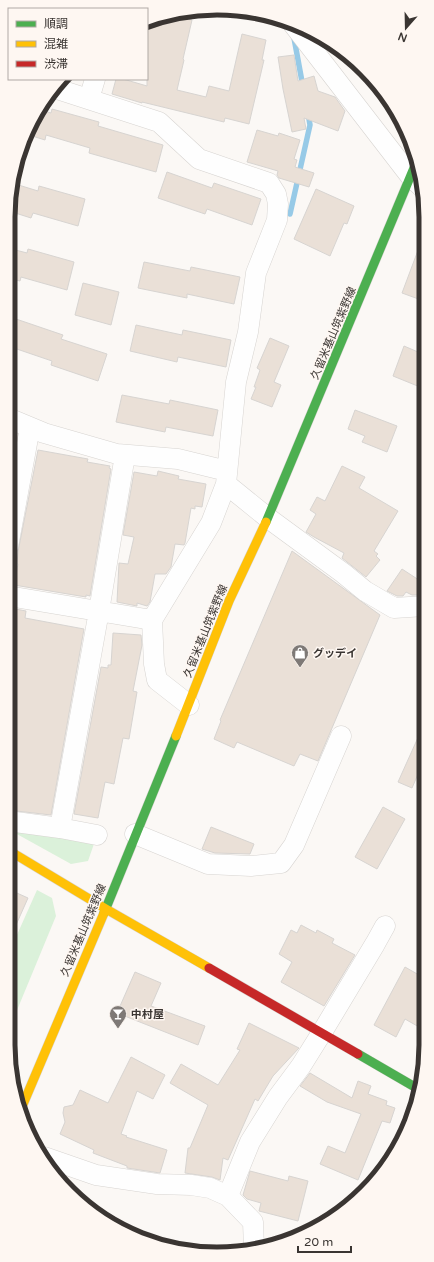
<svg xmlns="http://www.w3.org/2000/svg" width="434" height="1262" font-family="'Varela Round','Noto Sans JP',sans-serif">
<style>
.green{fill:#dbf1da}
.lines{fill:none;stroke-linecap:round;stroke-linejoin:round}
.stream{stroke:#97cae7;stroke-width:5.5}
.building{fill:#eae0d7;stroke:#d7d4d1}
.street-casing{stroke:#d7d4d1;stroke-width:21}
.fast-casing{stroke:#d7d4d1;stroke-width:10}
.slow-casing{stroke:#d7d4d1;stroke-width:10}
.jam-casing{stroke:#d7d4d1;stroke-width:10}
.street{stroke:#fefefe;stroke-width:20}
.fast{stroke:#4caf50;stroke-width:9}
.slow{stroke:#ffc107;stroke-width:9}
.jam{stroke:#c62828;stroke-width:9}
.labels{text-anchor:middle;stroke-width:3;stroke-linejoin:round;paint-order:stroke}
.street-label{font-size:11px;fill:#3a3532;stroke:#fef7f2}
.poi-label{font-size:11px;font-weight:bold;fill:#3a3532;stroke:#fef7f2;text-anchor:start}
.rim{fill:none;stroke:#3a3532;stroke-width:5}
</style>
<rect width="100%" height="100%" fill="#fbf8f5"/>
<!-- green -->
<path class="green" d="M17,829L95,841L88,861L71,864L15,833Z
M37,890L52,898L56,916L8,1032V955Z"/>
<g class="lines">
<!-- stream -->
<path class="stream" d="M294,38L303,87
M290,214L310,125L308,113"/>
</g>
<!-- building -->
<path class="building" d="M183,12L181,18L192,20L183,59L184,60L177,90L206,97L209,86L229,91L242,34L266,40L262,60H264L249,124L225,118L224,122L142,102V103L112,94L116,79H123L147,86V24Z
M294,55L298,81L314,76L318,91L335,97L345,111L338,131L304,118L306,129L292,132L283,89L278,57Z
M52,109L99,122L98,126L163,145L156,172L89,153L90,148L46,135L45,140L29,135L41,110L51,113Z
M257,130L278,136L279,133L300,140L294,159L297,160L295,167L314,173L309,187L279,178L277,175L278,171L247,162Z
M167,172L212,188L214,183L261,199L252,225L207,209L205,214L158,198Z
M12,183L38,191L39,186L85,199L78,226L33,213L31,218L9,211Z
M316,189L354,206L347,224L344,223L330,256L294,239Z
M423,237H424V301L402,293Z
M8,248L27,253L28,249L74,262L67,290L21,277L20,281L8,278Z
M144,262L190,271L191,267L240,277L234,304L187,294V298L138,288Z
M83,283L119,292L111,325L75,315Z
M16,319L63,335L61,339L107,354L98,381L51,365L52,361L8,346V322L14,324Z
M136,325L182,335L183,330L231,340L226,367L178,357L177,362L130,351Z
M270,338L289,346L274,382L281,385L272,407L251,399L256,387H254L260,370L257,368Z
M404,346L425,355V389L393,376Z
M122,395L169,404L170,400L218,410L213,436L166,427L165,432L116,422Z
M355,410L397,426L387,452L362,442L365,436L348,429Z
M8,445L15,446L8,483Z
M38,450L88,459L87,462L110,466L109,468L111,469L90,596L86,595V597L14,585L18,564H17L18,552Z
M342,466L365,477L359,488L398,511L374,551L378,554L376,556L380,560L366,577L342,558L344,553L314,537L306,532L316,514L310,510L317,497L325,501Z
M158,471L179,476L178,479L206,484L202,507L195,506V509L191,508L185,543L184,545L175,544L171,567L166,574H155L150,602L147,606L137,603V606L117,602L119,563L128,564L134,537L123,535L134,472L157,476Z
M292,551L380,615L318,761L300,754L294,766L237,742L234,748L214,739L221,721L220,720Z
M402,569L425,584L418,595H412L406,592L403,596H397L387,591Z
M10,608L26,611L25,618L84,629L51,815L8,810V609H10Z
M113,633L141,635L142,645L133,691L137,692L129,739L123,738L114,784L105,782L98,818L74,814L101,667L108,668V665H111Z
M425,722V758L412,788L398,782Z
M383,807L405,819L377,869L355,857Z
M211,827L254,844L250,854L215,853L202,849Z
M8,889L28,898L8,943Z
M301,925L316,933L317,930L334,939L332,943L355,955L324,1006L281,982L292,962L279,954L291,930L297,933Z
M405,967L426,979V1031L405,1019L396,1037L374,1025Z
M135,972L161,983L151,1006L205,1026L198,1045L117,1013Z
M249,1023L299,1048L273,1076L258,1101L255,1099L228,1160L223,1158L220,1180L212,1177L185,1173L188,1148H190L208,1105L170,1083L181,1064L218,1085L240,1050L237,1049Z
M131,1057L165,1075L153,1099L137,1091L121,1134L127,1136L126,1137L167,1150L160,1173L127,1168V1166L93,1153L94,1150L60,1134L65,1122L63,1113L64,1107L73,1105L80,1090L108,1103Z
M310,1073L352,1098L358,1081L371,1086L368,1094L387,1101L386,1105L395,1108L390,1123L382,1121L358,1180L320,1164L328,1146L345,1153L361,1114L327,1102L300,1086Z
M250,1171L288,1181L289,1176L308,1181L298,1221L259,1211L261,1203L247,1199L243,1195Z"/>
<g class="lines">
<!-- street casing -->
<g class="street-casing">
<path id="street" d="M293,24L411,177L424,189
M54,88L159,122L199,159L269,183L276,194L278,204L277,220L256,273L248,332L236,382L226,484L211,523L152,620L154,664L157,680L189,705
M89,99L95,79
M8,418L44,433L117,454L178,459L227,471
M226,484L268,518L343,573L365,591L394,608L425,606
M8,547L30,427
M8,596L152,620
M8,821L60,828L97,835
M60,828L99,611L125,455
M135,834L208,864L251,866L281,863L294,845L341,736
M44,1157L96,1175L157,1184L191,1185L210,1188L228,1196L253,1222L254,1248
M228,1196L250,1142L278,1097L301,1066L321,1034L375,944L385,926"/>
</g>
<!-- fast casing -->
<g class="fast-casing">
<path id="fast" d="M266,522L416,163
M104,913L176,736
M358,1054L420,1090"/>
</g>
<!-- slow casing -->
<g class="slow-casing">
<path id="slow" d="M176,736L229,601L266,522
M8,850L106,909L209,968
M21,1109L104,913"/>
</g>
<!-- jam casing -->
<g class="jam-casing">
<path id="jam" d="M209,968L358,1054"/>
</g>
<!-- street -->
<use href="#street" class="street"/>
<!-- fast -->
<use href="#fast" class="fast"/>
<!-- slow -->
<use href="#slow" class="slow"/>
<!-- jam -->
<use href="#jam" class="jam"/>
</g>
<!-- icons -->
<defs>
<g id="shop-pin" transform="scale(0.9)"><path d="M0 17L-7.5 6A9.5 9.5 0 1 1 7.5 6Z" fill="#7e7976" stroke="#fef7f2"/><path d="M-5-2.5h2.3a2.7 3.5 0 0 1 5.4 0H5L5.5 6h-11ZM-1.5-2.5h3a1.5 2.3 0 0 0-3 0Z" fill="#fff"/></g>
<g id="bar-pin" transform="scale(0.9)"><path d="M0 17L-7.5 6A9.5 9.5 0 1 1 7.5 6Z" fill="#7e7976" stroke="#fef7f2"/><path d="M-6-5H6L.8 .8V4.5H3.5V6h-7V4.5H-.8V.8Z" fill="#fff"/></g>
</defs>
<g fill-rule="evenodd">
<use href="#shop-pin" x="300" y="653"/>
<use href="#bar-pin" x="118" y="1014"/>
</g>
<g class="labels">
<!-- street labels -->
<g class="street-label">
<text transform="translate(333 333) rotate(-67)" y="4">久留米基山筑紫野線</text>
<text transform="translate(205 631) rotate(-68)" y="4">久留米基山筑紫野線</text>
<text transform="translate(83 930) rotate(-67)" y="4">久留米基山筑紫野線</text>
</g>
<!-- poi labels -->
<g class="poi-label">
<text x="313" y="657">グッデイ</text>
<text x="131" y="1018">中村屋</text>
</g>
</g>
<!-- crop -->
<path d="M0 0H434V1262H0ZM217 15H217A202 202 0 0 1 419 217V1045A202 202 0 0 1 217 1247H217A202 202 0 0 1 15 1045V217A202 202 0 0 1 217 15Z" fill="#fef7f2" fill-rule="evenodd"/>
<path class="rim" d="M217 15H217A202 202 0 0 1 419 217V1045A202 202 0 0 1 217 1247H217A202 202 0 0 1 15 1045V217A202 202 0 0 1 217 15Z"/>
<!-- legend -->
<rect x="8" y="8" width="140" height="72" fill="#fef7f2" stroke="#b0a9a5"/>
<rect x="16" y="21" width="20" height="6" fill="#4caf50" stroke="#b0a9a5"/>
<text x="44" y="28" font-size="12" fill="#3a3532">順調</text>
<rect x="16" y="41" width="20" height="6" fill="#ffc107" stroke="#b0a9a5"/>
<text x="44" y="48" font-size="12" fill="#3a3532">混雑</text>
<rect x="16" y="61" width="20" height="6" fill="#c62828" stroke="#b0a9a5"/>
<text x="44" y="68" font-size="12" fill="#3a3532">渋滞</text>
<!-- north arrow -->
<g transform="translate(406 28) rotate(200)" stroke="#fef7f2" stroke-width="3" paint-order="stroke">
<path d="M0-3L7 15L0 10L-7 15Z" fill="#3a3532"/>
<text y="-6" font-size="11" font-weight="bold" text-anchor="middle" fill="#3a3532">N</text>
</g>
<!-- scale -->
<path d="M298 1246v6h53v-6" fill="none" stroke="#3a3532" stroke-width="2"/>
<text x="304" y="1246" font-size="12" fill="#3a3532" stroke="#fef7f2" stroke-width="3" paint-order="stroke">20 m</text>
</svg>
